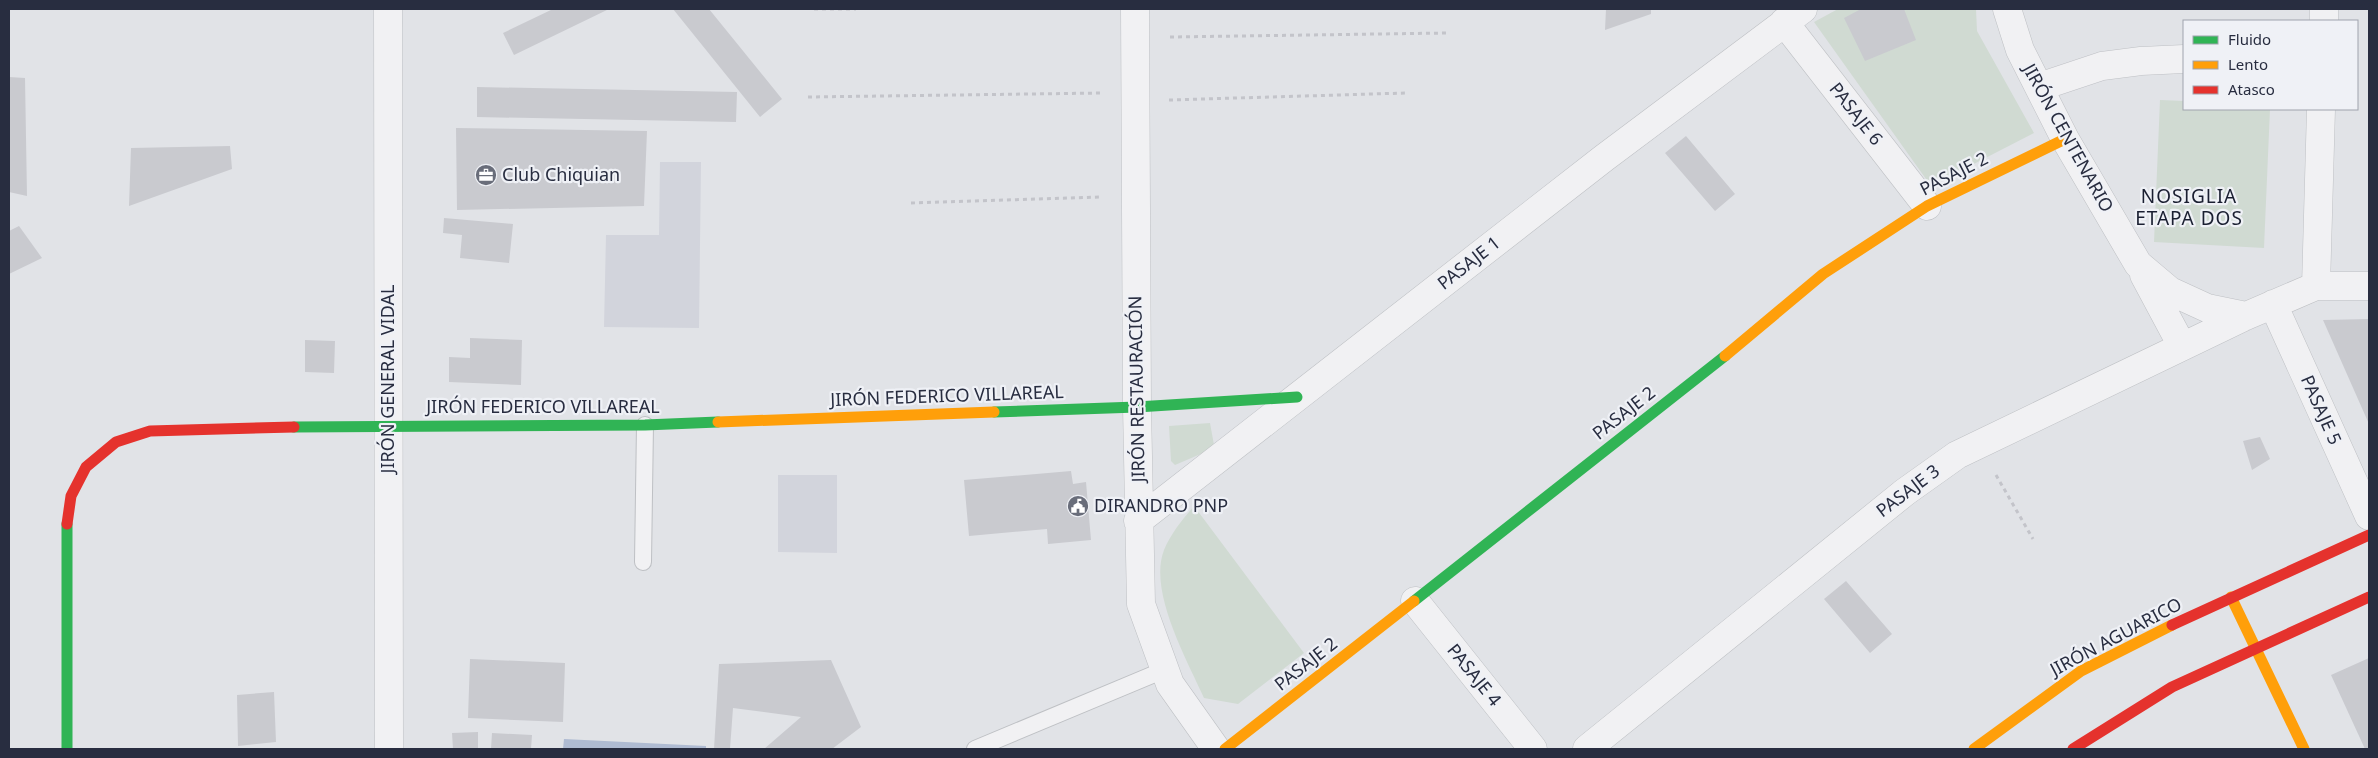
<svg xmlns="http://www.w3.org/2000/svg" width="2378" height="758" font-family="'Noto Sans',sans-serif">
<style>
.built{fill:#d2d4dc}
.green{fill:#d0dad2}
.water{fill:#afbbd2}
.building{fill:#c9cacf}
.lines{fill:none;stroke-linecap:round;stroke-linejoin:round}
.lane-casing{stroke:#bec0c4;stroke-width:18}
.street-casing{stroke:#bec0c4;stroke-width:29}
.path{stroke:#c3c4ca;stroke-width:3;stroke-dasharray:4 4;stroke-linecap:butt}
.lane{stroke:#f1f1f3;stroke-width:16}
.street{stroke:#f1f1f3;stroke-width:28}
.fast{stroke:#30b455;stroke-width:11}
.slow{stroke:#ff9f0a;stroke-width:11}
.jam{stroke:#e5322d;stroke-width:11}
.labels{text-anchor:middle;stroke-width:4.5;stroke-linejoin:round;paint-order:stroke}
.street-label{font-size:18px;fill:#282d40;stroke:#eff1f6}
.poi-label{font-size:18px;fill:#282d40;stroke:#eff1f6;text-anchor:start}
.neighbourhood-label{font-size:19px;letter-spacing:1px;fill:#1a1f31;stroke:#eff1f6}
</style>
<rect width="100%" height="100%" fill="#e1e3e7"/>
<!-- built -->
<path class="built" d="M660,162H701L699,328L604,327L606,235H659Z
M778,475H837V553L778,552Z"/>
<!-- green -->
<path class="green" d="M1838,9H1976L1977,31L2034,133L1931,186L1814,22Z
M2160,100L2184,101V109H2270L2264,248L2154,242Z
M1210,423L1214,445L1210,450L1175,465L1171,461L1169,426Z
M1194,506L1304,653L1238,704L1204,698C1187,660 1148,591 1164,550C1171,533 1183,519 1194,506Z"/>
<!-- water -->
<path class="water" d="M564,739L706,746V749H563Z"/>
<!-- building -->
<path class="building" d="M553,9H609L514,55L503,33Z
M673,9H709L782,99L760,117Z
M1606,9H1651V14L1605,30Z
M1861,9H1904L1916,40L1865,61L1844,18Z
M9,77L25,78L27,196L9,192Z
M477,87L737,92L736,122L477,117Z
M456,128L647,131L644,206L457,210Z
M1686,136L1735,194L1715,211L1665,153Z
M230,146L232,169L129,206L131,148Z
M444,218L513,224L509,263L460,258L462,235L443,233Z
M19,226L42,258L9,274V231Z
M2369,319V424L2323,320Z
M470,338L522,340L521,385L449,382V357L470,358Z
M305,340L335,341L334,373L305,372Z
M2260,437L2270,459L2252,470L2243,441Z
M1071,471L1073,484L1086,482L1091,540L1048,544L1047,529L969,536L964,480Z
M1846,581L1892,634L1870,653L1824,599Z
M2369,658V749H2365L2331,675Z
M470,659L565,663L563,722L468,718Z
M831,660L861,727L832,749H764L801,717L733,708L730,749H714L719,664Z
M274,692L276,742L238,746L237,695Z
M478,732V749H453L452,733Z
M492,733L532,735L531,749H491Z"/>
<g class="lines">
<!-- lane casing -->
<g class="lane-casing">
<path id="lane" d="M643,562L645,425
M975,749L1164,670"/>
</g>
<!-- street casing -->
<g class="street-casing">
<path id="street" d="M388,9L389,749
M1135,9L1137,407L1141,604L1170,684L1216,749
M2007,9L2020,50L2065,139L2138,264L2170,291L2207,308L2246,316
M2324,21V9
M1784,22L1927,206
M2039,87L2102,66L2141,61L2184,59
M2144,275L2182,346
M2316,286L2321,109
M2273,304L2369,516
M1138,521L1604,158L1803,9
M1415,601L1533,749
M1587,749L1905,492L1957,455L2246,316L2316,286H2369"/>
</g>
<!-- path -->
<path class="path" d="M814,9H856
M1170,37L1447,33
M808,97L1102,93
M1169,100L1406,93
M911,203L1102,197
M1996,475L2033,539"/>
<!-- lane -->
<use href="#lane" class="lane"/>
<!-- street -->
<use href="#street" class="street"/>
<!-- fast -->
<path class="fast" d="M994,412L1137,407L1297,397
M294,427L645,425L718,422
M67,524V749
M1414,601L1725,356"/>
<!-- slow -->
<path class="slow" d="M1725,356L1823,274L1927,206L2065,139
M718,422L994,412
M2231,597L2304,749
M1225,749L1414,601
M1974,749L2081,671L2172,625"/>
<!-- jam -->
<path class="jam" d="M67,524L71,496L86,467L116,442L150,431L294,427
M2172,625L2369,535
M2073,749L2172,687L2369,597"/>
</g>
<!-- icons -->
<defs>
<g id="office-disc" transform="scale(1.125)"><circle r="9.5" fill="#696d7a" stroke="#eff1f6"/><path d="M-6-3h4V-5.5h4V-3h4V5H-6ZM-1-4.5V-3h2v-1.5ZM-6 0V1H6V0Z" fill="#fff"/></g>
<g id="civic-disc" transform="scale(1.125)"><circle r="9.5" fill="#696d7a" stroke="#eff1f6"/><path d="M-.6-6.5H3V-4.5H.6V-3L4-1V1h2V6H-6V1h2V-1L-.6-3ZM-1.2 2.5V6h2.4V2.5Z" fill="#fff"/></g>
</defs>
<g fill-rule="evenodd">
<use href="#office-disc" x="486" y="175"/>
<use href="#civic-disc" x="1078" y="506"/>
</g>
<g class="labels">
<!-- street labels -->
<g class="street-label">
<text transform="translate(1856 114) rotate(52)" y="6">PASAJE 6</text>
<text transform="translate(2068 138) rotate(61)" y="6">JIRÓN CENTENARIO</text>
<text transform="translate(1954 174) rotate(-27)" y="6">PASAJE 2</text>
<text transform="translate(1469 263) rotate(-38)" y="6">PASAJE 1</text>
<text transform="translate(388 379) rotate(-90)" y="6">JIRÓN GENERAL VIDAL</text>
<text transform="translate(1137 389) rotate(-91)" y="6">JIRÓN RESTAURACIÓN</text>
<text transform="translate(947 396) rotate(-2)" y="6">JIRÓN FEDERICO VILLAREAL</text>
<text x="543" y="413">JIRÓN FEDERICO VILLAREAL</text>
<text transform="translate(2321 410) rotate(66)" y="6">PASAJE 5</text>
<text transform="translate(1624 413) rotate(-38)" y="6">PASAJE 2</text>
<text transform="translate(1908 491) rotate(-37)" y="6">PASAJE 3</text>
<text transform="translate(2116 637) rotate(-28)" y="6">JIRÓN AGUARICO</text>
<text transform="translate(1306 664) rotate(-38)" y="6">PASAJE 2</text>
<text transform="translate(1474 675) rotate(51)" y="6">PASAJE 4</text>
</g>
<!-- poi labels -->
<g class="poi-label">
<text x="502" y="181">Club Chiquian</text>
<text x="1094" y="512">DIRANDRO PNP</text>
</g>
<!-- neighbourhood labels -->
<g class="neighbourhood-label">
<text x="2189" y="203">NOSIGLIA<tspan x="2189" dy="22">ETAPA DOS</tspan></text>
</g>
</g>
<!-- border -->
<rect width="2378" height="758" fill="none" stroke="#282d40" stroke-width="20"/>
<!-- legend -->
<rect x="2183" y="20" width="175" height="90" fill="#eff1f6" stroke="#9fa3ad"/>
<rect x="2193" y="36" width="25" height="8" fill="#30b455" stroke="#9fa3ad"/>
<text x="2228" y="45" font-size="15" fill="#282d40">Fluido</text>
<rect x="2193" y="61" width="25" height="8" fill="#ff9f0a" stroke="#9fa3ad"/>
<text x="2228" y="70" font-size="15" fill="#282d40">Lento</text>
<rect x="2193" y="86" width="25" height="8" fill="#e5322d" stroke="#9fa3ad"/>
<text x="2228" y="95" font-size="15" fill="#282d40">Atasco</text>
</svg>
